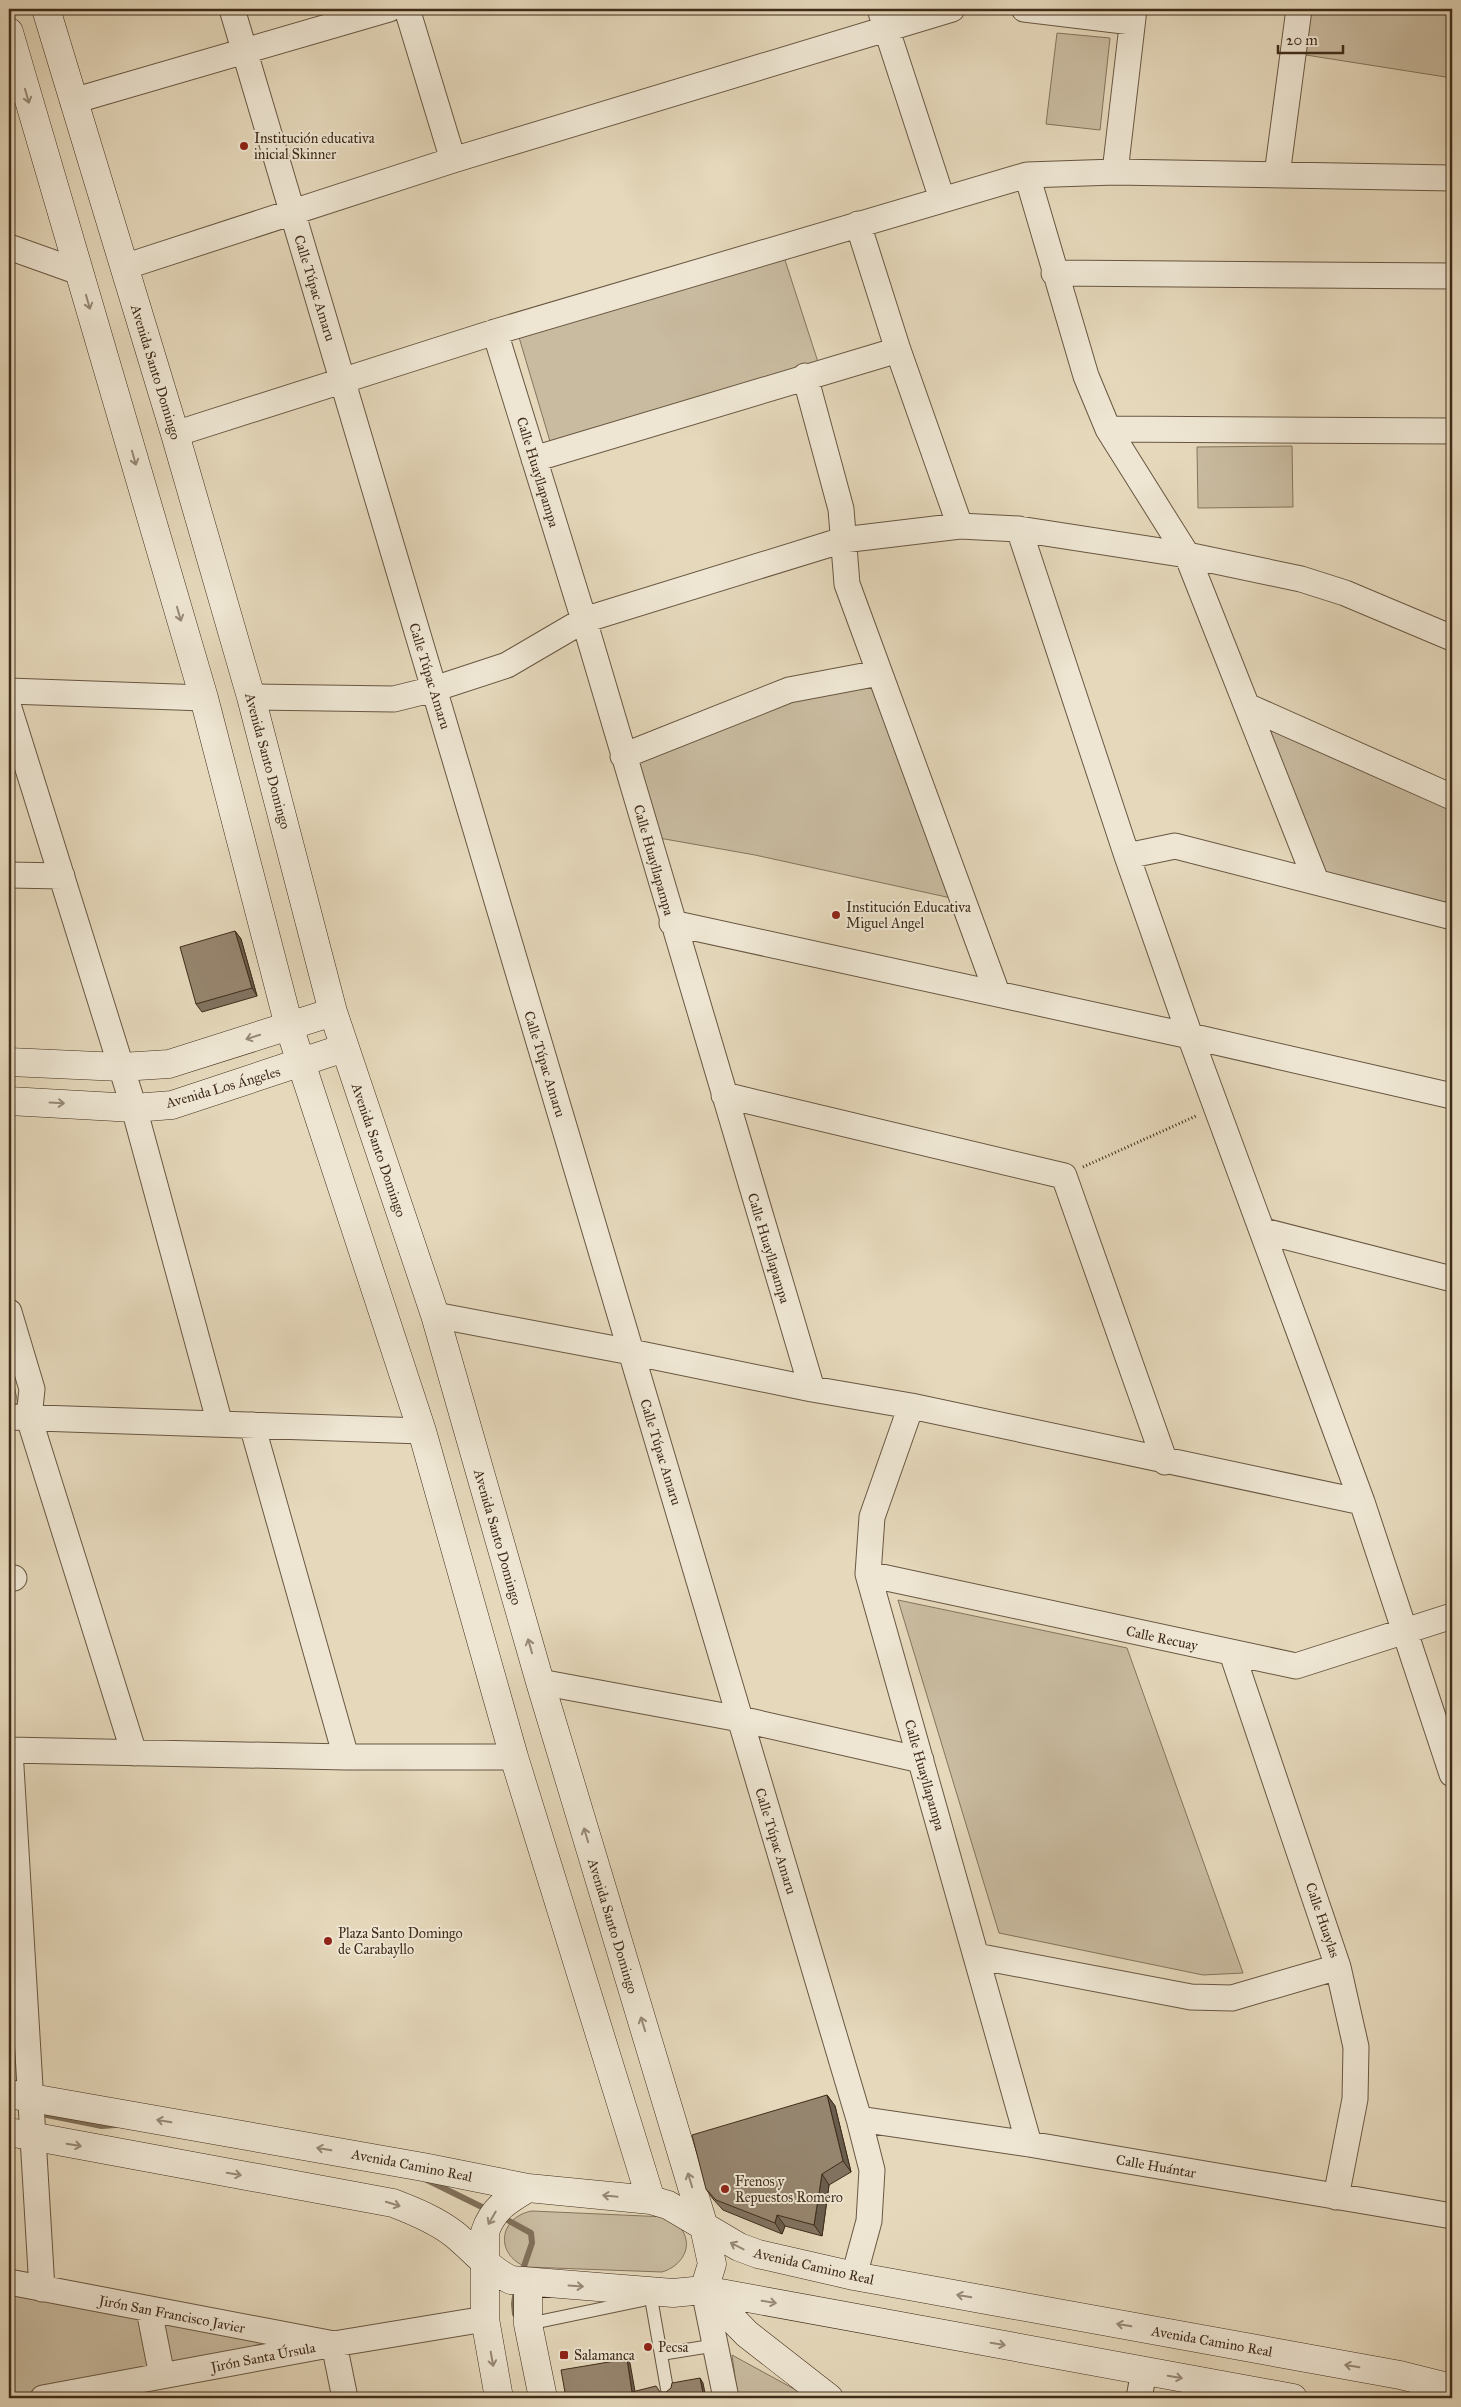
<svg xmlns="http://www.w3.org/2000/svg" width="1461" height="2407" font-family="'IM FELL Great Primer',serif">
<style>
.park{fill:#c9bba0;stroke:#84745d}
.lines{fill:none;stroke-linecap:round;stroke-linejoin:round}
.stream{stroke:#81705a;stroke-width:6}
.lane-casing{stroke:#695742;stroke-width:14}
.street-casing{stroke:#695742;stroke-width:27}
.secondary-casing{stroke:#402c1a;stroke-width:29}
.path{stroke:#402c1a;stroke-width:3;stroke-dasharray:1 2.5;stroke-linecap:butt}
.lane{stroke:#eee6d3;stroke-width:12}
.street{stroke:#eee6d3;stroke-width:25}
.secondary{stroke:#eee6d3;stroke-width:28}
.wall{fill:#81725f;stroke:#402c1a}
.shaded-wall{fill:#695d4d;stroke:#402c1a}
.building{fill:#96856e;stroke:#402c1a}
.oneway{stroke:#978976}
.poi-dot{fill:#8f2418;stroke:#eee6d3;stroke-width:2}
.labels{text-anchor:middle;stroke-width:4;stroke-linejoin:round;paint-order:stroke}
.poi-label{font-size:14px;fill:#402c1a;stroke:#eee6d3;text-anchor:start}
.street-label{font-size:14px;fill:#402c1a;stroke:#eee6d3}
</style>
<rect width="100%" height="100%" fill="#e5d8bb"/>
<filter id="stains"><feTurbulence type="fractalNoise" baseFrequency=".004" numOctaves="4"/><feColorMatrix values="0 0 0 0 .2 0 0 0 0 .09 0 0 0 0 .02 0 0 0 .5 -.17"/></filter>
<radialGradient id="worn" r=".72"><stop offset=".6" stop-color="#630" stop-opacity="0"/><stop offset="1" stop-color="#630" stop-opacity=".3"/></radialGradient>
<!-- park -->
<path class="park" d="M1311,9H1452V78L1306,55Z
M1057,33L1110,38L1100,130L1046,124Z
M784,257L818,362L552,448L518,334Z
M1292,446L1293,507L1198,508L1197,447Z
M870,683L951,898L755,855L659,838L636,763L793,699Z
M1263,722L1452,805V910L1324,874Z
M9,1362L18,1404H9Z
M898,1600L1127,1648L1243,1973L1203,1975L999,1933Z
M532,2211L667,2217C672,2221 679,2225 682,2230C694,2248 680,2267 662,2272L526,2267C494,2254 499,2217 532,2211Z
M9,2295L281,2343L148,2372L9,2397Z
M732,2355L807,2396L797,2398H738Z"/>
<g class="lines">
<!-- stream -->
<path class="stream" d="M37,2113L102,2126L115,2125
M425,2179L488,2210
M502,2217L531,2233L532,2243L521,2275
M515,2314L514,2304L516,2289"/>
<!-- lane casing -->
<g class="lane-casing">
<path id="lane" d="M651,2298L667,2389
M528,2324L643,2300
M661,2354L717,2345"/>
</g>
<!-- street casing -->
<g class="street-casing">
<path id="street" d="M232,9L859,2119L872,2170L869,2221L854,2276
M407,9L453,160
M880,9L942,199
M1024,9L1132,22
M73,101L389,9
M1115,172L1134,9
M1027,175L1086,376L1108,429L1187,555L1316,881
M1277,175L1299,9
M858,224L898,350L960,526
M9,247L79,272
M124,267L453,160L952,9
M1054,273L1452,276
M495,332L584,620L812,1389
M805,376L841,509L847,584L997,993
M1108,429L1452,431
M175,434L495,332L1027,175L1115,172L1452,178
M534,459L898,350
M1019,529L1127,856L1190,1036L1362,1502L1452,1774
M9,691L204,698
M251,697L394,699L434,689L507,665L584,620L843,540L960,526L1019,529L1187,555L1301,579L1345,593L1452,638
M1247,706L1452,797
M9,708L134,1108L220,1424
M623,756L789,690L879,673
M1127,856L1175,846L1452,917
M9,875L62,876
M672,923L1190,1036L1452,1096
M724,1095L1064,1176L1165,1462
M1264,1231L1452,1279
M9,1312L32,1389L29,1418L134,1753
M435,1315L631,1352L812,1389L911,1406L1362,1502
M911,1406L872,1517L868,1574L1029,2144
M9,1417L422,1431
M252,1425L346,1757
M868,1574L1296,1666L1452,1616
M9,1578H14
M1232,1653L1338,1967L1356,2047L1355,2099L1336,2197
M540,1682L740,1719L921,1760
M9,1750L346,1757H514
M10,1750L42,2289
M976,1956L1191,1997L1232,1998L1338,1967
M859,2119L1029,2144L1452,2216
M9,2282L334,2344L345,2398
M704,2290L726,2398
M149,2310L162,2376
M43,2398L334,2344L485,2319
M1139,2398L1144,2371"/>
</g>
<!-- secondary casing -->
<g class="secondary-casing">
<path id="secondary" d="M46,9L175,434L251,697L333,1012L435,1315L540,1682L704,2227L712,2264L704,2290
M9,32L204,698L289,1026L422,1431L514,1757L651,2200
M9,1062L121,1067L169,1064L333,1012
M9,1101L134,1108L172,1105L344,1048
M9,2094L423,2167L528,2188L651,2200L668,2205L739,2247L758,2254L854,2276L1400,2375L1452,2388
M9,2132L393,2203C414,2211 436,2220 454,2234C474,2250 488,2269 511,2280L673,2293L704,2290L1293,2398
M528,2283V2324L543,2398
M704,2290L747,2334L829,2398
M499,2398L485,2319V2232C493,2208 508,2200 528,2188"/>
</g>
<!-- path -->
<path class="path" d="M1083,1167L1196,1116"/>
<!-- lane -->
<use href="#lane" class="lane"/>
<!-- street -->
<use href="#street" class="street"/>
<!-- secondary -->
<use href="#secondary" class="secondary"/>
</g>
<!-- wall -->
<path class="wall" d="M235,931L241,939L257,996L202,1012L196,1004Z
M827,2095L835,2106L851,2172L829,2185L822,2236L785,2226L782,2234L723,2210L713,2199L706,2189Z"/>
<!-- shaded-wall -->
<path class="shaded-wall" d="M235,931L241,939L257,996L252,988Z
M827,2095L835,2106L851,2172L843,2161Z
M822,2174L829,2185L822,2236L814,2225Z
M777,2215L785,2226L782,2234L775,2223Z
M627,2359L630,2363L636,2397L632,2392Z
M700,2378L703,2383L706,2398H704Z"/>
<!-- building -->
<path class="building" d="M235,931L252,988L196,1004L180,947Z
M827,2095L843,2161L822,2174L814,2225L777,2215L775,2223L716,2200L706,2189L692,2135Z
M627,2359L632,2392L656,2386L660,2392H666L671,2388L672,2383L700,2378L704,2398H566L561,2370Z"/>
<!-- one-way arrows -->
<defs><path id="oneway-shaft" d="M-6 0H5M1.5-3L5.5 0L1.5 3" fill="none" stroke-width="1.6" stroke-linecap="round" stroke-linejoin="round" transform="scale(1.25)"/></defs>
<g class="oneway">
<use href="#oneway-shaft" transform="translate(27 96) rotate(74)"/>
<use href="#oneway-shaft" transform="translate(88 302) rotate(74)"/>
<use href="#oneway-shaft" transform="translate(134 458) rotate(74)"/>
<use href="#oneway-shaft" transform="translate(179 614) rotate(74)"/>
<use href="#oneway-shaft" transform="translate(253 1037) rotate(162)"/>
<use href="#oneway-shaft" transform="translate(57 1103) rotate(3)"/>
<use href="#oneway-shaft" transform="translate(530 1646) rotate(-106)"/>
<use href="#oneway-shaft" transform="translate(586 1835) rotate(-107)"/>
<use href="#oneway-shaft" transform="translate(643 2024) rotate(-107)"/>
<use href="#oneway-shaft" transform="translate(164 2121) rotate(-170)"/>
<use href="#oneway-shaft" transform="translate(74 2145) rotate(10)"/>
<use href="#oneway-shaft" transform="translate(324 2149) rotate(-170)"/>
<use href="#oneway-shaft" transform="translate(234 2174) rotate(10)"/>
<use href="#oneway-shaft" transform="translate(690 2180) rotate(-107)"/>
<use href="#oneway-shaft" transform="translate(610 2196) rotate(-174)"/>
<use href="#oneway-shaft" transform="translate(393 2204) rotate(17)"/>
<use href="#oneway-shaft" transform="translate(492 2218) rotate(120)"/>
<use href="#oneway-shaft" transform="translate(737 2246) rotate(-153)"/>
<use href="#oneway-shaft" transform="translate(576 2286) rotate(4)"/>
<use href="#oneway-shaft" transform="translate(964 2296) rotate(-170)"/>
<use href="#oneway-shaft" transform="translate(769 2302) rotate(10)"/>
<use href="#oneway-shaft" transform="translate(1124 2325) rotate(-170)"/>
<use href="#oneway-shaft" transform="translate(998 2344) rotate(10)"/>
<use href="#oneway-shaft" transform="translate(492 2359) rotate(80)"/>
<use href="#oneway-shaft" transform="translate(1352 2366) rotate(-170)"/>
<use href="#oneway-shaft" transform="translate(1175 2377) rotate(10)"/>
</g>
<!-- markers -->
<g class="poi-dot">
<circle cx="244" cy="146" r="5"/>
<circle cx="836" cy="915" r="5"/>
<circle cx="328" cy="1941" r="5"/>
<circle cx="725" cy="2189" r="5"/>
<circle cx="648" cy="2347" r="5"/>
<rect x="559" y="2350" width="10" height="10" rx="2.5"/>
</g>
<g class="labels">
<!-- poi labels -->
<g class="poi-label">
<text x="254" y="143">Institución educativa<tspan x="254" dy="16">inicial Skinner</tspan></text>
<text x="846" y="912">Institución Educativa<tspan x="846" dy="16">Miguel Angel</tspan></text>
<text x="338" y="1938">Plaza Santo Domingo<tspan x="338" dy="16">de Carabayllo</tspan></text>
<text x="735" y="2186">Frenos y<tspan x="735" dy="16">Repuestos Romero</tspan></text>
<text x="658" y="2352">Pecsa</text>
<text x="574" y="2360">Salamanca</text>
</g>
<!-- street labels -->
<g class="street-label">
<text transform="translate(315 288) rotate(73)" y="5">Calle Túpac Amaru</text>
<text transform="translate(156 372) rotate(73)" y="5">Avenida Santo Domingo</text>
<text transform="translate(538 472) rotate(73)" y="5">Calle Huayllapampa</text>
<text transform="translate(430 676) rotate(73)" y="5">Calle Túpac Amaru</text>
<text transform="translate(268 761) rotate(75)" y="5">Avenida Santo Domingo</text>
<text transform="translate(654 860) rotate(74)" y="5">Calle Huayllapampa</text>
<text transform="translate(545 1064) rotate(73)" y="5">Calle Túpac Amaru</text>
<text transform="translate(223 1087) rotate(-16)" y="5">Avenida Los Ángeles</text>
<text transform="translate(379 1150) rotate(71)" y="5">Avenida Santo Domingo</text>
<text transform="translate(769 1248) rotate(73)" y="5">Calle Huayllapampa</text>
<text transform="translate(661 1452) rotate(73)" y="5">Calle Túpac Amaru</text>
<text transform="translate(498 1537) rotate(74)" y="5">Avenida Santo Domingo</text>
<text transform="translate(1162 1638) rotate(12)" y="5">Calle Recuay</text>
<text transform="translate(925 1775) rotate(74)" y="5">Calle Huayllapampa</text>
<text transform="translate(776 1841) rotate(73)" y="5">Calle Túpac Amaru</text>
<text transform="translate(1323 1920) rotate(71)" y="5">Calle Huaylas</text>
<text transform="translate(613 1926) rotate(73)" y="5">Avenida Santo Domingo</text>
<text transform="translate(412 2165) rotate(11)" y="5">Avenida Camino Real</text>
<text transform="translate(1156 2166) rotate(10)" y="5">Calle Huántar</text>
<text transform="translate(814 2266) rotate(13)" y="5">Avenida Camino Real</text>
<text transform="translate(172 2314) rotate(11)" y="5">Jirón San Francisco Javier</text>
<text transform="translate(1212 2341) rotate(10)" y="5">Avenida Camino Real</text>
<text transform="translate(263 2357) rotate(-11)" y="5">Jirón Santa Úrsula</text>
</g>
</g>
<!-- margin -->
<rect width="1461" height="2407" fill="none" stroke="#e5d8bb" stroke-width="30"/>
<rect x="10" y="10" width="1441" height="2387" fill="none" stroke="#402c1a" stroke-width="2.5"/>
<rect x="15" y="15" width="1431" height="2377" fill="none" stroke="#402c1a"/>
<!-- scale -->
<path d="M1278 45v8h65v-8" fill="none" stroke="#402c1a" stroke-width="2.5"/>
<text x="1286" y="45" font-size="15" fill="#402c1a" stroke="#eee6d3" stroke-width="4" paint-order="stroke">20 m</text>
<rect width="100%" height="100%" filter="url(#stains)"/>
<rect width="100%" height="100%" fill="url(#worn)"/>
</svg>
